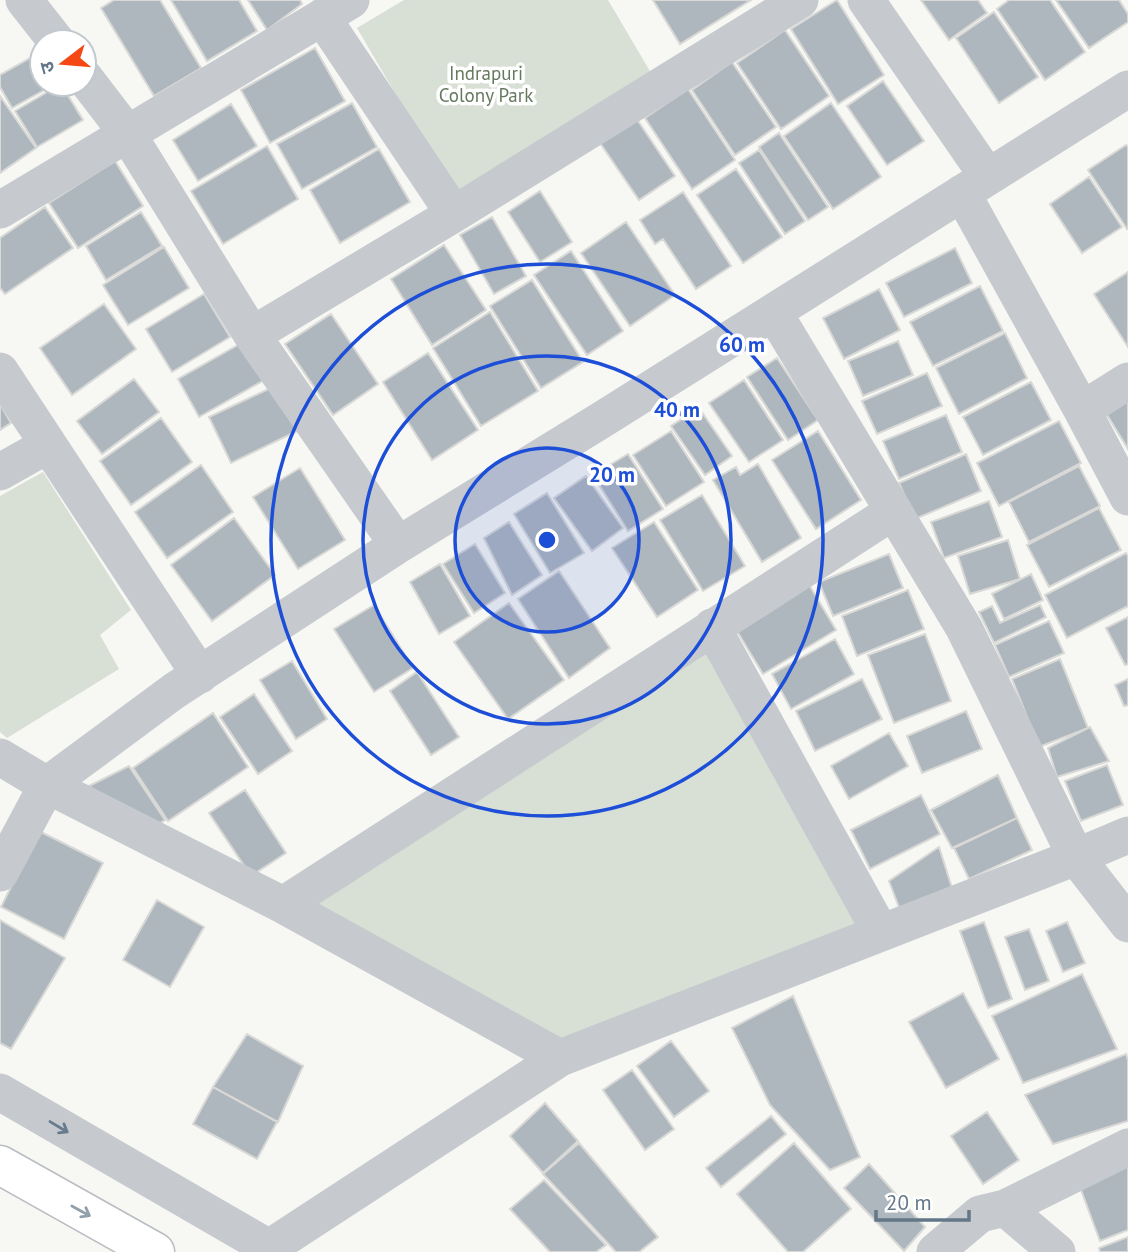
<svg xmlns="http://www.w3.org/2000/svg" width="1128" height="1252" font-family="'PT Sans','Noto Sans Devanagari',sans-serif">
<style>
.green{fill:#d8dfd4}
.building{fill:#aeb7bd;stroke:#d8d8d6;stroke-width:2}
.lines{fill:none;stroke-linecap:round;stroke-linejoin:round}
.major-casing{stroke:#b9bdc1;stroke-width:41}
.minor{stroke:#c6cace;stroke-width:37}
.major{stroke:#fff;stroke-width:38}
.oneway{stroke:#687b8c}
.oneway2{stroke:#92a0ac}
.ring{fill:none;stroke:#1d4ed8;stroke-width:3.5}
.labels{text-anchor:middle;stroke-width:7;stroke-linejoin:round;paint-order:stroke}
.park-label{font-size:19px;fill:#64795e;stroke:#fff}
.centre{fill:#1d4ed8;stroke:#fff;stroke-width:3.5}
.ring-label{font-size:21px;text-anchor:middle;font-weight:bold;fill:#1d4ed8;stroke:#fff;stroke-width:7;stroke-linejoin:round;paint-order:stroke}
</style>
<rect width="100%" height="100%" fill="#f7f7f3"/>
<!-- green -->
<path class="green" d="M404,0H608L654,78L457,199L357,28Z
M43,472L131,610L100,635L119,669L7,738L0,732V496Z
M712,627L881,933L560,1058L283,905Z"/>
<!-- building -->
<path class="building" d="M114,0H160L201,68L154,96L101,8Z
M171,0H239L257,31L207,61Z
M248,0H300L302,4L267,30Z
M653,0H751L680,44Z
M837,0L884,75L838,104L791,29Z
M921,0H978L987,13L949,40Z
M1009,0H1050L1085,52L1045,80L997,9Z
M1056,0H1119L1128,14V22L1089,48Z
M994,12L1038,77L999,103L956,38Z
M785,30L829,96L781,129L737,63Z
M315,48L345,101L270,143L241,90Z
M41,52L42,84H55L12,108L0,87V75Z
M732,62L776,127L735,155L692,90Z
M883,81L924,141L887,165L847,106Z
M61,84L83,120L37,147L15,111Z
M688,89L735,160L692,189L645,118Z
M0,96L36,148L0,173Z
M352,103L377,147L302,189L277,144Z
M831,103L881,177L833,209L784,136Z
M231,104L257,146L198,181L173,140Z
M632,112L675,176L639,200L596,137Z
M779,133L828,207L808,220L759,147Z
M1126,145L1128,147V228L1127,229L1088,170Z
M267,146L298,199L223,244L191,191Z
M379,149L410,202L340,243L310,190Z
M759,150L805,221L785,234L739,163Z
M115,161L143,206L78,248L49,203Z
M736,169L782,237L743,263L697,195Z
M1089,177L1122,227L1082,253L1050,204Z
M540,191L572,242L540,262L508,212Z
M683,192L731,266L696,289L663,239L655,244L640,220Z
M45,207L73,248L5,294L0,288V238Z
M141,212L162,246L106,280L86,246Z
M492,217L526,276L494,294L460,235Z
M626,222L675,295L630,326L581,253Z
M444,245L486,310L432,345L391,279Z
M164,247L189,288L128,325L103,285Z
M955,248L972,283L904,317L886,283Z
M571,251L623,331L587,355L534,275Z
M1128,272V347L1094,294Z
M532,280L583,362L541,388L490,306Z
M980,286L1003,331L933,366L910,322Z
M879,289L900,330L844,359L823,318Z
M204,294L230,337L172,372L146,329Z
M104,304L136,349L72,395L40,348Z
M490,312L538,391L481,426L433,348Z
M331,314L378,384L333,415L285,344Z
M1005,333L1027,378L959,414L936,368Z
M245,341L266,379L199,417L178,379Z
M898,341L913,375L863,396L848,361Z
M428,353L478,430L432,460L383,382Z
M777,358L818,420L788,440L747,377Z
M927,373L942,406L877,434L862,401Z
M134,379L159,412L102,454L77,421Z
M744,380L783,440L749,462L709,403Z
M1031,382L1051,420L983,455L963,417Z
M275,386L297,431L231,463L209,417Z
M1128,395V449L1104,410Z
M0,404L11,423L0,430Z
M699,408L732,456L705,475L671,426Z
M946,415L962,452L899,479L883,441Z
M161,418L192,462L131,505L100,461Z
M1059,421L1081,463L999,506L977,463Z
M671,431L704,482L666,506L633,455Z
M818,431L861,500L816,529L772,460Z
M628,454L663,509L628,531L593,475Z
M966,454L981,491L915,519L899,483Z
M758,464L801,538L762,562L713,480L736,467L740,475Z
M201,465L233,512L167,558L135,512Z
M1079,466L1100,506L1029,542L1009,502Z
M300,468L345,540L298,569L253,497Z
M586,476L623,528L592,551L554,498Z
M547,493L584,553L550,573L514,514Z
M702,495L745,566L703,591L660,520Z
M989,501L1002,537L944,558L931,522Z
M1099,508L1121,550L1049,587L1027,545Z
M234,518L275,575L212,621L171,565Z
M509,522L542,575L512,595L484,538Z
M654,522L698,590L657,617L612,548Z
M1008,540L1020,579L970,594L958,556Z
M475,544L505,593L474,613L443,564Z
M1126,553L1128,556V606L1067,638L1045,595Z
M889,554L903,588L833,616L819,582Z
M440,564L470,616L439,634L410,582Z
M559,571L610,648L569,678L518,599Z
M1031,574L1043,600L1004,619L992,594Z
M805,578L836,630L763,674L732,623Z
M908,590L924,629L857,656L842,616Z
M509,603L564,680L508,719L454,642Z
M374,605L413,668L374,692L334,629Z
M1040,605L1046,617L994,643L979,612L992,606L1000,623Z
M1128,617V664L1125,665L1106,628Z
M1049,621L1064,653L1009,677L995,645Z
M925,634L951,701L894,723L868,655Z
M835,639L854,674L791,709L772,674Z
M1060,659L1088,728L1039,747L1012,679Z
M292,661L327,719L296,739L260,680Z
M417,672L459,737L431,755L390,691Z
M862,679L882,719L815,751L796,711Z
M1128,679V705L1124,706L1115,685Z
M254,694L292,751L258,774L220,717Z
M966,711L982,749L922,773L907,736Z
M213,713L248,767L168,821L133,768Z
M1090,727L1109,761L1057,777L1048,748Z
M889,733L908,766L849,799L831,766Z
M1107,765L1123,805L1081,821L1065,781Z
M129,766L165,820L148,831L89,786Z
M998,775L1017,818L952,848L931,810Z
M245,790L286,853L251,876L209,813Z
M921,795L940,834L870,869L851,830Z
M1017,818L1032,850L969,879L954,848Z
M39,831L103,863L64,939L1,907Z
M939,847L953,891L900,910L889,881Z
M157,900L204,927L170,987L123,960Z
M0,920L65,958L11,1049L0,1043Z
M984,922L1012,999L988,1008L960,931Z
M1067,922L1085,963L1063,972L1046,931Z
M1029,929L1049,981L1025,990L1005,937Z
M1082,974L1117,1049L1023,1083L992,1016Z
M963,993L999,1059L946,1088L909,1022Z
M793,996L860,1157L830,1170L770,1105L732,1028Z
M247,1034L303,1066L278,1122L213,1087Z
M671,1041L709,1091L674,1117L637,1066Z
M1126,1054L1128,1060V1121L1053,1144L1025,1095Z
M632,1070L674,1129L645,1150L603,1090Z
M213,1087L277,1122L257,1159L193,1124Z
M545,1103L578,1141L543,1173L510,1136Z
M987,1112L1019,1160L983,1184L951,1136Z
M771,1116L786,1134L721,1187L706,1168Z
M579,1143L658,1237L639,1252H616L543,1174Z
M794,1143L851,1209L803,1252H788L737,1194Z
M1128,1160V1230L1100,1241L1077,1179Z
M869,1164L925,1227L904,1251L844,1188Z
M544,1180L606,1245L596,1252H550L510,1209Z
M1128,1237V1252H1100L1099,1248Z"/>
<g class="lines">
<!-- major casing -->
<g class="major-casing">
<path id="major" d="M0,1165L155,1252"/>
</g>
<!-- minor -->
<path class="minor" d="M24,0L57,42
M866,0L988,177
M322,17L454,214
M84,77L127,133L252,335L398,545
M962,193L1082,410
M0,210L351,0
M774,313L964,628L1076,857L1128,835
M252,335L454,214L800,0
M0,371L200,675
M1128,381L1082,410L1128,497
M0,472L48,445
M712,627L881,933
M0,757L47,785L283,905L894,511
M0,873L47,785L174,691L398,545L603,419L1128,89
M283,905L560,1058
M0,1092L276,1252
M1005,1208L1057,1252
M269,1248L560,1058L1076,857L1128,924
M935,1252L980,1214L1005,1208L1128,1147"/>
<!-- major -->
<use href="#major" class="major"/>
</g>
<!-- one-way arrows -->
<defs><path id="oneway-shaft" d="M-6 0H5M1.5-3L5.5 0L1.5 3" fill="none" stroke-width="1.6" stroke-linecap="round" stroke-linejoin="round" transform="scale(1.75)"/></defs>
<use class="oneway" href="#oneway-shaft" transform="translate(59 1127) rotate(31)"/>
<use class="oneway2" href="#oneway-shaft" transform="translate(81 1211) rotate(29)"/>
<!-- distance rings -->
<circle cx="547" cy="540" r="92" fill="#1d4ed8" fill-opacity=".12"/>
<g class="ring">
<circle cx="547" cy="540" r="92"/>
<circle cx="547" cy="540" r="184"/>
<circle cx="547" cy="540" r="276"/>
</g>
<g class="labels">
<!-- park labels -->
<g class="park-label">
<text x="486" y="80">Indrapuri<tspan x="486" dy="22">Colony Park</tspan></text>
</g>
</g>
<circle cx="547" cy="540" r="10" class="centre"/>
<g class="ring-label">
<text x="742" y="352">60 m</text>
<text x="677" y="417">40 m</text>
<text x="612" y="482">20 m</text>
</g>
<!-- north arrow -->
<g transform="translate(63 63) rotate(254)"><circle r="33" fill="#ffffff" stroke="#c1c9cf" stroke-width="2"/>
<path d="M0-5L12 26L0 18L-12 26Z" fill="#f54815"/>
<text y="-10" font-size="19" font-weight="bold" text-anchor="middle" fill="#637788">उ</text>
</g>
<!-- scale -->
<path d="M876 1210v10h93v-10" fill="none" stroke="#637788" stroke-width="3.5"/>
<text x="886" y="1210" font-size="21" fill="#637788" stroke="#ffffff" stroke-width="5" paint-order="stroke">20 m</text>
</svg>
